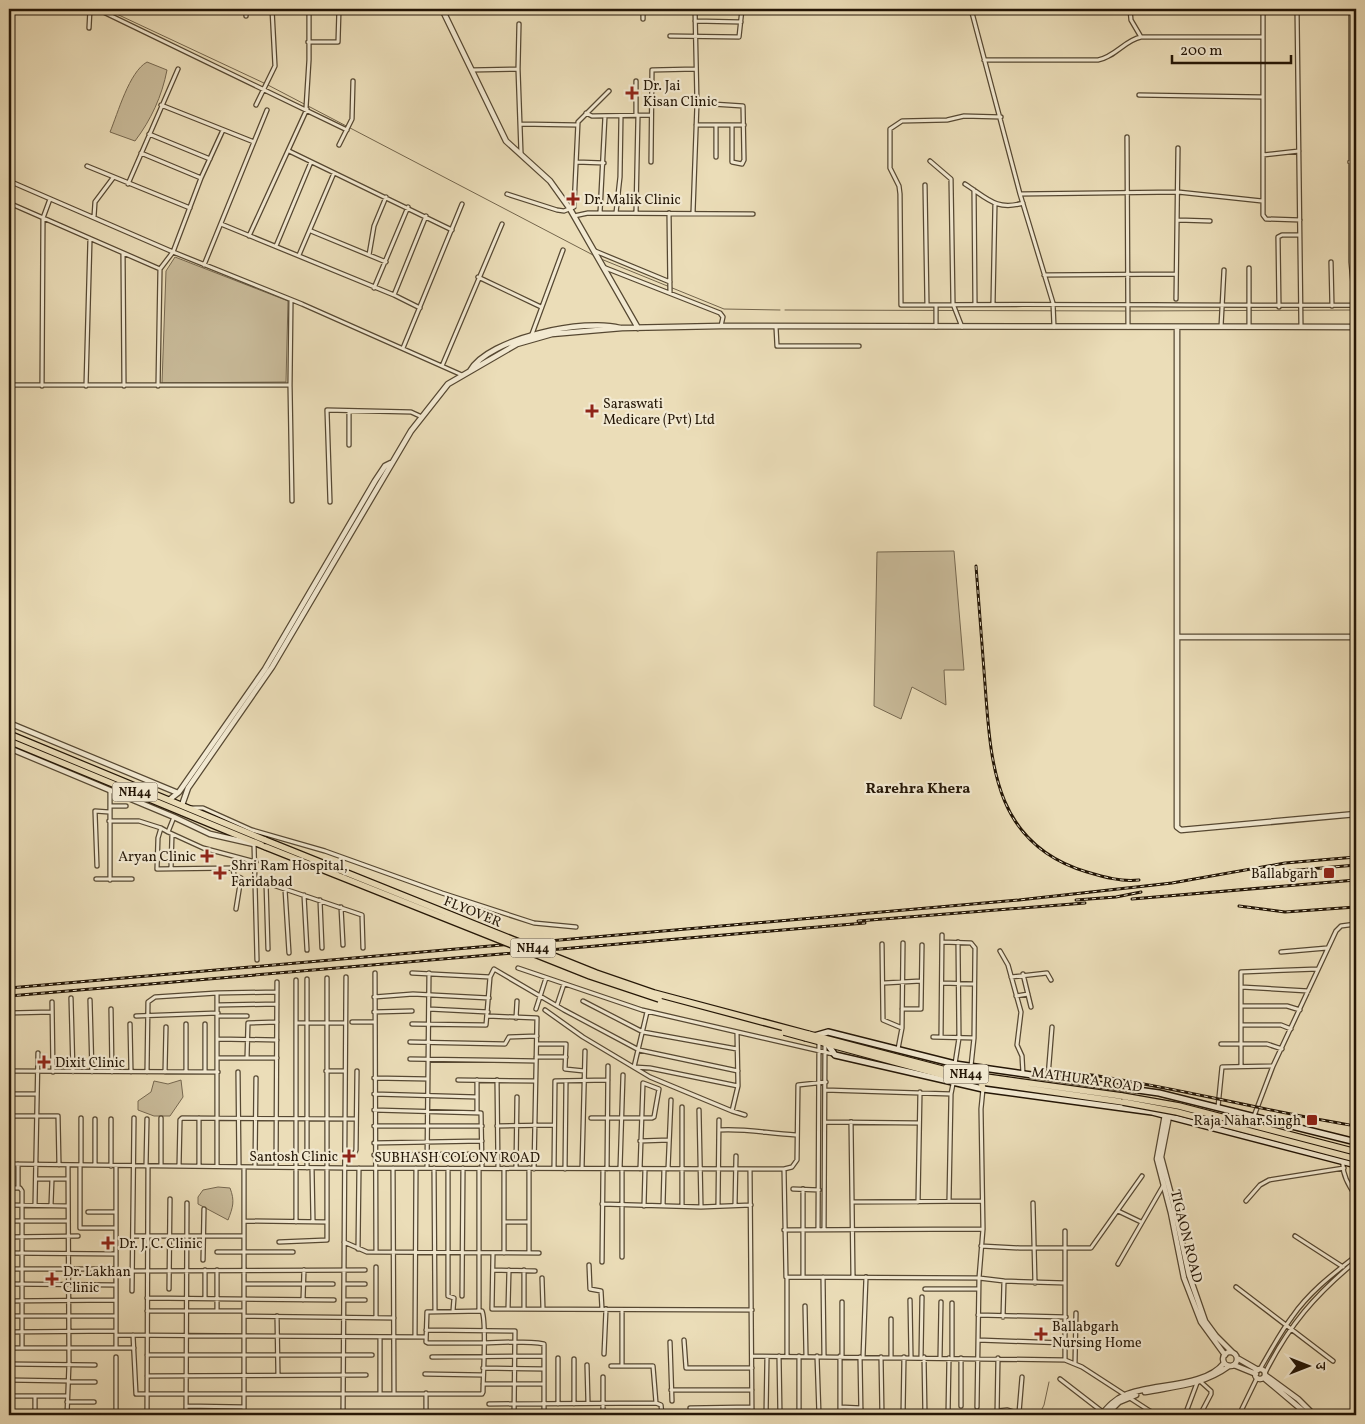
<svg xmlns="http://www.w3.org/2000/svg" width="1365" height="1424" font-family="Vollkorn,'Noto Serif Devanagari',serif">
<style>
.green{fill:#c9bb9a;stroke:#766850}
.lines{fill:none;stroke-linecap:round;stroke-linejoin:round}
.stream{stroke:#73654c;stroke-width:1}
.minor-casing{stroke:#564832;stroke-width:5.5}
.tertiary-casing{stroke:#564832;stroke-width:7}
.secondary-casing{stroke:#241606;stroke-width:8}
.trunk-casing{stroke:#241606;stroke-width:8}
.minor{stroke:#f2e9d1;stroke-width:3}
.tertiary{stroke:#f2e9d1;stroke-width:4.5}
.secondary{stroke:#f2e9d1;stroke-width:5}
.trunk{stroke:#ebddb8;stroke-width:5.5}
.rail-casing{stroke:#241606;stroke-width:3}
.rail{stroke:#f2e9d1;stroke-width:1;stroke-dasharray:4;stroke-linecap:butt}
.trunk-bridge-casing{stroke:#241606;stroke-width:8;stroke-linecap:butt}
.trunk-bridge{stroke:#ebddb8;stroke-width:5.5}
.poi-dot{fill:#8f2418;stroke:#f2e9d1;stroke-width:2}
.labels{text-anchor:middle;stroke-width:4.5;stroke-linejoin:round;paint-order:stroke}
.shield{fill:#f2e9d1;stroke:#625543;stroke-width:1}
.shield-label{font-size:12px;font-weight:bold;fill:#241606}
.poi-label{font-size:14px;fill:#241606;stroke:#f2e9d1;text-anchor:start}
.street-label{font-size:14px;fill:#241606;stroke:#f2e9d1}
.neighbourhood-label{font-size:15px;font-weight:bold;fill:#241606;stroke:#f2e9d1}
</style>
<rect width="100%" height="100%" fill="#ebddb8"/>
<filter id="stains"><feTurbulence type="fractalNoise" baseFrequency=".004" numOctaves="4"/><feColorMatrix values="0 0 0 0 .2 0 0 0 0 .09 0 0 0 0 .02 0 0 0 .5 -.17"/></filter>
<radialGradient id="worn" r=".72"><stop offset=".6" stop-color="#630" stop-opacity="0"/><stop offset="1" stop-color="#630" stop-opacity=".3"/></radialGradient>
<!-- green -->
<path class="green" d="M147,62L167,70C162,96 151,120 135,141L110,132C118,113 129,72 147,62Z
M175,257L288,301L286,382L162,383L166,271Z
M954,551L964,670H944L946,705L912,687L901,719L874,706L877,552Z
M181,1080L183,1097L170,1116H154L138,1110V1101L151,1092L154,1081L168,1084Z
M218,1187L230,1188C235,1201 233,1207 228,1220L198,1204V1197L203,1190Z"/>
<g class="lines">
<!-- stream -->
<path class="stream" d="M106,9L266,84L593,255
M601,259L724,309L780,310
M785,310L1125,311
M1130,311L1356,310
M1039,1415L1044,1405L1049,1382"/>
<!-- minor casing -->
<g class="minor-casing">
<path id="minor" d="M97,9L347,130
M971,9L1020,194L1053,303L1054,327
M1130,9L1131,20L1141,37
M1263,9V215L1266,219L1300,220
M1297,9L1301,327
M1351,9V262L1356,317
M339,11L522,12L525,9
M246,16V9
M643,19V9
M695,21L741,22
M89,28L90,9
M670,36L739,37L742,9
M308,42H338L339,9
M984,60H1098C1115,57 1125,40 1141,37H1263
M518,69L521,153
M472,70L518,69L519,24
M1139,95L1262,97
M697,103L743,106L744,160L742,164L732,162V125
M161,105L254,142
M256,105L275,66L272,9
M306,108L309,60V9
M586,113L592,116L651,115
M636,115V81
M1001,117L964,116L947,120L902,121L890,129V168L899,186L900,194L901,305C1053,303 1204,306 1356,305
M520,124L577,125
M696,125H744
M149,134L210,159
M1127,137L1128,327
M339,145L352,119L353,81
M289,151L452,230
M141,153L201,178
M1263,155L1299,151
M716,157V125
M930,161L951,179L953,304L962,327
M577,162L604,163
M651,162L652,70L696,69
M1350,162H1356
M87,166L190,208
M9,181L173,252L302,304L462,375
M128,184L178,69
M965,184C987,198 996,211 1023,203
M925,185L927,305
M974,190L975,304
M507,194L557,210L564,211L574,207L578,122L609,91
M1020,194L1178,192L1262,201
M9,203L160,269L158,386
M600,213L605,116
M616,213L620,177L621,116
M636,213L638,115
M669,213L670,293
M693,213L697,103L695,9
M574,216L588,213L753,214
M94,217L95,202L113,178
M1178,220L1210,221
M221,224L394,295L420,308
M311,231L386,262
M1351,231H1356
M249,236L307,109
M276,246L311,162
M595,251L670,282
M123,254L124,386
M299,255L334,173
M369,255L374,226L386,197
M1331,262L1332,306
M204,265L267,110
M603,267L720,313L723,317L721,326
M160,269L173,252L201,178L223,130
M1044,275L1176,274
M478,277L541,307
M374,288L408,207
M394,295L426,216
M1176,299L1178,148
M291,300L290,385L292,501
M993,303L995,203
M1279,307L1278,237L1282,235H1299
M776,327L777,346H859
M936,327V305
M1221,327L1224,270
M1249,327V268
M532,334L563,250
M403,348L462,204
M442,366L502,224
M9,385H290
M42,386L43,218L50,199
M86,386L90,239
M349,445V411
M330,502L327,410L411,412L422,417
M110,790V880
M110,806H126
M190,808H203L252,830L325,851L442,893L534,923L576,927
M174,817L168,832L161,828L158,838L157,869L233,868L234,875L241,878L236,909
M109,821H139L161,828
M168,832L203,848L256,862
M254,844L257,960
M97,866L95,811L109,812
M171,868L172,834
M96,879H132
M255,879L362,915L363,948
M241,880L255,882
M266,882L268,949
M285,889L289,953
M304,895L307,950
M320,900L322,948
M341,907L343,945
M942,942L971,943L975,948L974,1038L971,1066
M882,944L883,1020L902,1028L898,1049
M1000,951L1008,965L1021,1012L1017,1045L1022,1056L1023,1074
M1281,952L1327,948
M518,968L642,1010L833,1054
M375,973L376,1252
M412,973L490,977
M1023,974L1031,1007
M1011,977L1047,973L1051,980
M296,980V1222
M884,983L921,981
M942,983L974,984
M1241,987L1308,991
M217,993L277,992
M1016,996L1028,994
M374,997L413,994L489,998
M71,998L73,1072
M90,1000L92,1072
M583,1001L643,1032L737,1049
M52,1002L53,1072
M218,1005L277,1004
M557,1005L564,984
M1241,1006H1287L1300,1010
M111,1009L112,1072
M429,1009L488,1012
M536,1009L546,978
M902,1009H921L922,945
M545,1010L583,1037L650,1077L732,1111L738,1086L737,1033
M374,1012L412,1011
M647,1012L634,1067L650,1068L738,1086
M9,1013L52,1012
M136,1016L218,1013
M218,1016H247
M488,1016L537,1018L534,1169
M516,1018L517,1001
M352,1022H374
M296,1023H345
M130,1024L131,1072
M186,1024V1072
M412,1024L486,1025L490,977L494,969L564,1010L639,1050L738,1071
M1241,1025H1281L1291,1029
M902,1028L903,943
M933,1037L974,1038
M941,1037L942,935
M218,1039L277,1040
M410,1042L505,1044L509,1037L537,1036
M537,1044H566L565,1069L584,1071
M1221,1044H1267L1282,1049
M536,1057H566
M218,1058H277
M247,1058L248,1023L277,1022
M410,1059L536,1061
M955,1064L959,1038L958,942
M1241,1065V972L1318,969
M9,1071L218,1072
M326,1071H345
M147,1072L148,1002L155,997L217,993V1166
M165,1072L166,1027
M205,1072V1024
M238,1072L239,1167
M1048,1077L1052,1027
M374,1078L428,1079
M458,1080L535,1081
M477,1080V1112
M497,1080L498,1168
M825,1090L951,1094L949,1201
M9,1094H37
M374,1094L477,1097
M951,1094L953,1084
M682,1107V1206
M1218,1107L1222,1067L1273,1066
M374,1110L481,1113L482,1167
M699,1110L701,1207
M732,1111L745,1115
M9,1116H58L59,1165
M1254,1116L1273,1066L1336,931L1341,926L1356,924
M161,1118V1166
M591,1118C611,1118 632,1118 652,1118L654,1117L659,1089L643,1083L640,1169
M95,1119V1165
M825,1122L919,1123
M851,1122L853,1276
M374,1126H482
M497,1126L554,1125
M719,1130C745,1128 770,1134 796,1135
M640,1141L669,1140
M374,1143L482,1141
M345,1154L355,1153L356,1150L357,1071
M374,1155L482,1154
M1345,1155C1339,1168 1348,1185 1356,1196
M9,1164L345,1168L784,1169L792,1167L797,1160L798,1085L826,1082
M18,1164V1188
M80,1165V1228H116
M81,1165V1118
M111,1166V1119
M116,1166V1348
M146,1166L147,1119
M179,1166L180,1120L182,1118L356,1119
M199,1166V1118
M255,1167L256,1078
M276,1167L277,982
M307,1168V979
M312,1168L313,1222
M393,1168L394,1393
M427,1168L429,973
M434,1168L435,1311
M448,1168V1296L454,1298L453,1311
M479,1168V1311
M504,1168V1253
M516,1168L517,1097
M554,1168L555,1081L608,1080
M582,1168L585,1051
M565,1169L566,1081
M607,1169L608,1066
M620,1169L623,1075
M668,1169L671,1100
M784,1169L786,1277L979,1278L1004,1281
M750,1170L752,1415
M36,1179H68
M9,1188H20L22,1191V1348
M793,1189L819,1190
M803,1189V1277
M1246,1201L1260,1185L1269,1180L1344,1168
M852,1202L982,1201
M918,1202L920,1092
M1033,1203L1035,1283
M602,1204L701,1207L751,1205
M9,1205L68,1206
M35,1205L38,1053
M51,1205L52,1179
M718,1205L719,1120
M735,1205L736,1156
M644,1206L645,1169
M663,1206L664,1169
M1118,1211L1141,1222
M88,1212H116
M9,1221H68
M244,1221L327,1222
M504,1222H529
M784,1230L983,1229
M818,1230L819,1043
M824,1230L825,1044
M1065,1231V1360
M133,1236H244
M1295,1236L1343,1267
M9,1237L78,1236
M279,1242L327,1240V978
M344,1242L367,1252L539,1253
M981,1246L1020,1248H1091L1142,1176
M358,1249L359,1168
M217,1252H293
M9,1253L116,1254
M493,1253L492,1309L752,1310
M529,1253V1168
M622,1257V1169
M203,1260L204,1209
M602,1262L603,1169
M1118,1264L1163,1186
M589,1265L590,1289L601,1291L602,1309
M9,1269H116
M205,1270V1298
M493,1270L535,1271
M133,1271L365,1270
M787,1277V1356
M823,1277L824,1356
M542,1278L543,1309
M9,1284L116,1285
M244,1284H333
M344,1284H365
M1236,1287L1333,1361
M169,1289L170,1199
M925,1289H978
M132,1291L134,1118
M462,1296L463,1168
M147,1298L334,1300
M303,1300L304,1270
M344,1300H365
M910,1300L911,1357
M9,1301L116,1300
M842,1302V1356
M805,1306L806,1355
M508,1309L509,1270
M524,1309V1270
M147,1311H244
M217,1311V1270
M978,1315L1066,1317
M9,1316H116
M244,1316L394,1318
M277,1316L278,1375
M376,1317V1267
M1003,1317L1004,1281L1065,1283
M426,1330L515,1331L514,1415
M9,1332L116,1331
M116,1335L425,1337
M133,1335L136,1394H482L483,1392C483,1376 487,1322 482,1311L427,1312L426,1342L428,1343H476C498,1343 522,1340 544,1344V1415
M415,1337L416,1168
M684,1340L686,1368H752
M978,1340L1065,1343
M670,1342L672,1401
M9,1348H134
M604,1354L606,1309
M147,1355H372
M752,1356L1065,1360L1082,1367L1156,1415
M779,1356L780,1415
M799,1356V1415
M817,1356L819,1415
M432,1357L544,1356
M860,1357L861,1415
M863,1357L866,1277
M881,1357L882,1415
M891,1357V1319
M921,1357L922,1297
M924,1357L925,1415
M558,1358V1404
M940,1358L941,1302
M952,1358V1303
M574,1359V1404
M1075,1363L1076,1313
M9,1364L95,1365
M587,1365L588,1403
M611,1366H653L656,1403
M622,1366V1310
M483,1368L544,1369
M1260,1369C1270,1352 1280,1333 1292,1317C1309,1292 1333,1274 1356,1256
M1265,1373C1289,1325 1315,1295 1356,1261
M425,1374L483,1375
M147,1376L366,1375
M1060,1379L1104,1413
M9,1380L69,1381
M69,1382H95
M483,1384H544
M671,1390H752
M380,1393V1337
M9,1396H67
M35,1396V1415
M67,1402H94
M489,1404L656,1403L661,1405L662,1415
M186,1406L244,1407
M961,1406V1358
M840,1407L861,1408
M977,1407L979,1278L983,1229L981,1109L983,1089
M690,1408L752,1407
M997,1411L1007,1410L1025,1415
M244,1413H343
M1019,1413L1022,1377
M67,1415L69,1364L68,1165
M116,1415V1357
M147,1415L148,1166
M186,1415L187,1203
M244,1415V1167
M343,1415L346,977
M366,1415H437
M426,1415V1393
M603,1415V1377
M766,1415L767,1357
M840,1415V1356
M903,1415L904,1357
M948,1415L949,1358
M997,1415L998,1358
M1147,1415L1150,1411
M1185,1415L1197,1383
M1200,1415L1211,1394V1391L1201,1382
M1239,1415L1257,1378"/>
</g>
<!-- tertiary casing -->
<g class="tertiary-casing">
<path id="tertiary" d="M442,9L506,141L550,181L570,209L638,328
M1177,327V827L1181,830L1356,814
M470,371C488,338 586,318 620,328
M1178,637H1356
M9,723L178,793
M9,748L174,817L210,834L254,844
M169,800L179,792L265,669L375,481L385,466L391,463
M182,805L188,788L272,667L411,431L448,384L517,344L552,334L622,328L721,326L1356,327
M1165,1115L1157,1159L1171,1213L1184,1278L1201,1322L1225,1355
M1169,1116L1161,1157L1174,1206L1189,1275L1205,1321L1216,1336L1232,1352
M1223 1359a7 7 0 1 1 14 0a7 7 0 1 1-14 0Z
M1237,1358L1258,1370
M1234,1365L1256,1374
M1255 1374a5 5 0 1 1 10 0a5 5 0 1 1-10 0Z
M1265,1375L1298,1399L1314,1415
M1264,1378L1308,1415
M1145,1392C1176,1386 1203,1385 1229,1366
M1101,1415C1108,1407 1115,1399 1125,1395C1152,1383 1205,1388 1224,1363
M1106,1415L1119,1402L1136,1395"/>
</g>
<!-- secondary casing -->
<g class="secondary-casing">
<path id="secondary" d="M814,1036L828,1032L955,1064L1159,1093L1356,1142
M828,1045L835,1055L983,1089L1152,1112L1356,1165"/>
</g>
<!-- trunk casing -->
<g class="trunk-casing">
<path id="trunk" d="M9,734L265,840
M9,741L266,847
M808,1034L957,1073L1122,1096
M806,1038L954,1078L1123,1102
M983,1077L984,1068
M981,1082L983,1089"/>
</g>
<!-- minor -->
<use href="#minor" class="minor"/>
<!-- tertiary -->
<use href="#tertiary" class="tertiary"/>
<!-- secondary -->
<use href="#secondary" class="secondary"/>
<!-- trunk -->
<use href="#trunk" class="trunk"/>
<!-- rail casing -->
<g class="rail-casing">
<path id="rail" d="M976,566C979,605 982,644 985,684C991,765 994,844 1087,872C1104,877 1121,882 1139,880
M1264,873L1356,865
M1132,899L1356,880
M1076,900L1116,897L1141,892
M1239,906L1285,912L1356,907
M858,921L1085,903
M9,988L1019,900L1172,883L1285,863L1356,857
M9,996L865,923
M1078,1073C1172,1086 1263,1111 1356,1126"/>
</g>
<!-- rail -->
<use href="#rail" class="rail"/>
<!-- trunk-bridge casing -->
<g class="trunk-bridge-casing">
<path id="trunk-bridge" d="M265,840L596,973L654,993L808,1034
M266,847L590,976L659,999
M784,1032L806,1038
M1122,1096L1179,1106L1356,1152
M1123,1102L1177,1112L1356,1159"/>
</g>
<!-- trunk-bridge -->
<use href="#trunk-bridge" class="trunk-bridge"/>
</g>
<!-- markers -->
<g class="poi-dot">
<path d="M629.5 85.5h5v5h5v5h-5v5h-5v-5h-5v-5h5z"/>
<path d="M570.5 191.5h5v5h5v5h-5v5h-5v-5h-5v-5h5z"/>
<path d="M589.5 403.5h5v5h5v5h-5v5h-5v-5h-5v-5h5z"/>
<path d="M204.5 848.5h5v5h5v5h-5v5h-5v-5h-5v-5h5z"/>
<path d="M217.5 865.5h5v5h5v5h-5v5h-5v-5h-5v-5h5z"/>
<rect x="1323" y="867" width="12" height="12" rx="2.5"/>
<path d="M41.5 1054.5h5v5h5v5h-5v5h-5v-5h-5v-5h5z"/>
<rect x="1306" y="1114" width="12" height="12" rx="2.5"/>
<path d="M346.5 1148.5h5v5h5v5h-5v5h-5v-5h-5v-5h5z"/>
<path d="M105.5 1235.5h5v5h5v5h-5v5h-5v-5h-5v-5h5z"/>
<path d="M49.5 1271.5h5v5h5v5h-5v5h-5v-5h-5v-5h5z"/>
<path d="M1038.5 1326.5h5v5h5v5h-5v5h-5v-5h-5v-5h5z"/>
</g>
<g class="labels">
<!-- shield labels -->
<g class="shield">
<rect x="112.5" y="782.5" width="45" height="19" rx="4"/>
<rect x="510.5" y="938.5" width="45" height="19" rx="4"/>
<rect x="943.5" y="1064.5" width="45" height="19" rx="4"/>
</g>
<g class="shield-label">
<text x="135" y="796">NH44</text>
<text x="533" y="952">NH44</text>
<text x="966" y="1078">NH44</text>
</g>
<!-- poi labels -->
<g class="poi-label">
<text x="643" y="90">Dr. Jai<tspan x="643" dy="16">Kisan Clinic</tspan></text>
<text x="584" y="204">Dr. Malik Clinic</text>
<text x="603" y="408">Saraswati<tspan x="603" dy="16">Medicare (Pvt) Ltd</tspan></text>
<text x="196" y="861" text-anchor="end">Aryan Clinic</text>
<text x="231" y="870">Shri Ram Hospital,<tspan x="231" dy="16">Faridabad</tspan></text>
<text x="1318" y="878" text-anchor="end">Ballabgarh</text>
<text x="55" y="1067">Dixit Clinic</text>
<text x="1301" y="1125" text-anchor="end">Raja Nahar Singh</text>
<text x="338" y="1161" text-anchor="end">Santosh Clinic</text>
<text x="119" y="1248">Dr. J. C. Clinic</text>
<text x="63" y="1276">Dr. Lakhan<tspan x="63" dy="16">Clinic</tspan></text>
<text x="1052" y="1331">Ballabgarh<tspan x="1052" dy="16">Nursing Home</tspan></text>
</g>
<!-- street labels -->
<g class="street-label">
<text transform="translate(473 911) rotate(22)" y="5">FLYOVER</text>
<text transform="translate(1087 1079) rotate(8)" y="5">MATHURA ROAD</text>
<text x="457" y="1162">SUBHASH COLONY ROAD</text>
<text transform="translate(1187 1236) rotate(76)" y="5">TIGAON ROAD</text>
</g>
<!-- neighbourhood labels -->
<g class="neighbourhood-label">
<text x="918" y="793">Rarehra Khera</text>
</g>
</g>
<!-- margin -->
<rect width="1365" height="1424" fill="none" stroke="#ebddb8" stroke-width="30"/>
<rect x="10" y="10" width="1345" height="1404" fill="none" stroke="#241606" stroke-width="2.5"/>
<rect x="15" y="15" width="1335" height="1394" fill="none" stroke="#241606"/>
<!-- north arrow -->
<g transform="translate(1308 1366) rotate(90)" stroke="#f2e9d1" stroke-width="4" paint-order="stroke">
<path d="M0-4L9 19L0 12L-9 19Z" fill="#241606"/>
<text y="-8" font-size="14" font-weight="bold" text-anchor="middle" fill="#241606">उ</text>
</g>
<!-- scale -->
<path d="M1172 55v8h119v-8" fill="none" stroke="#241606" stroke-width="2.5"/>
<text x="1180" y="55" font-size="15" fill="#241606" stroke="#f2e9d1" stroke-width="4" paint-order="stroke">200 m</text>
<rect width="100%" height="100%" filter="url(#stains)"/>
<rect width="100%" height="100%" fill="url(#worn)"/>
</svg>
